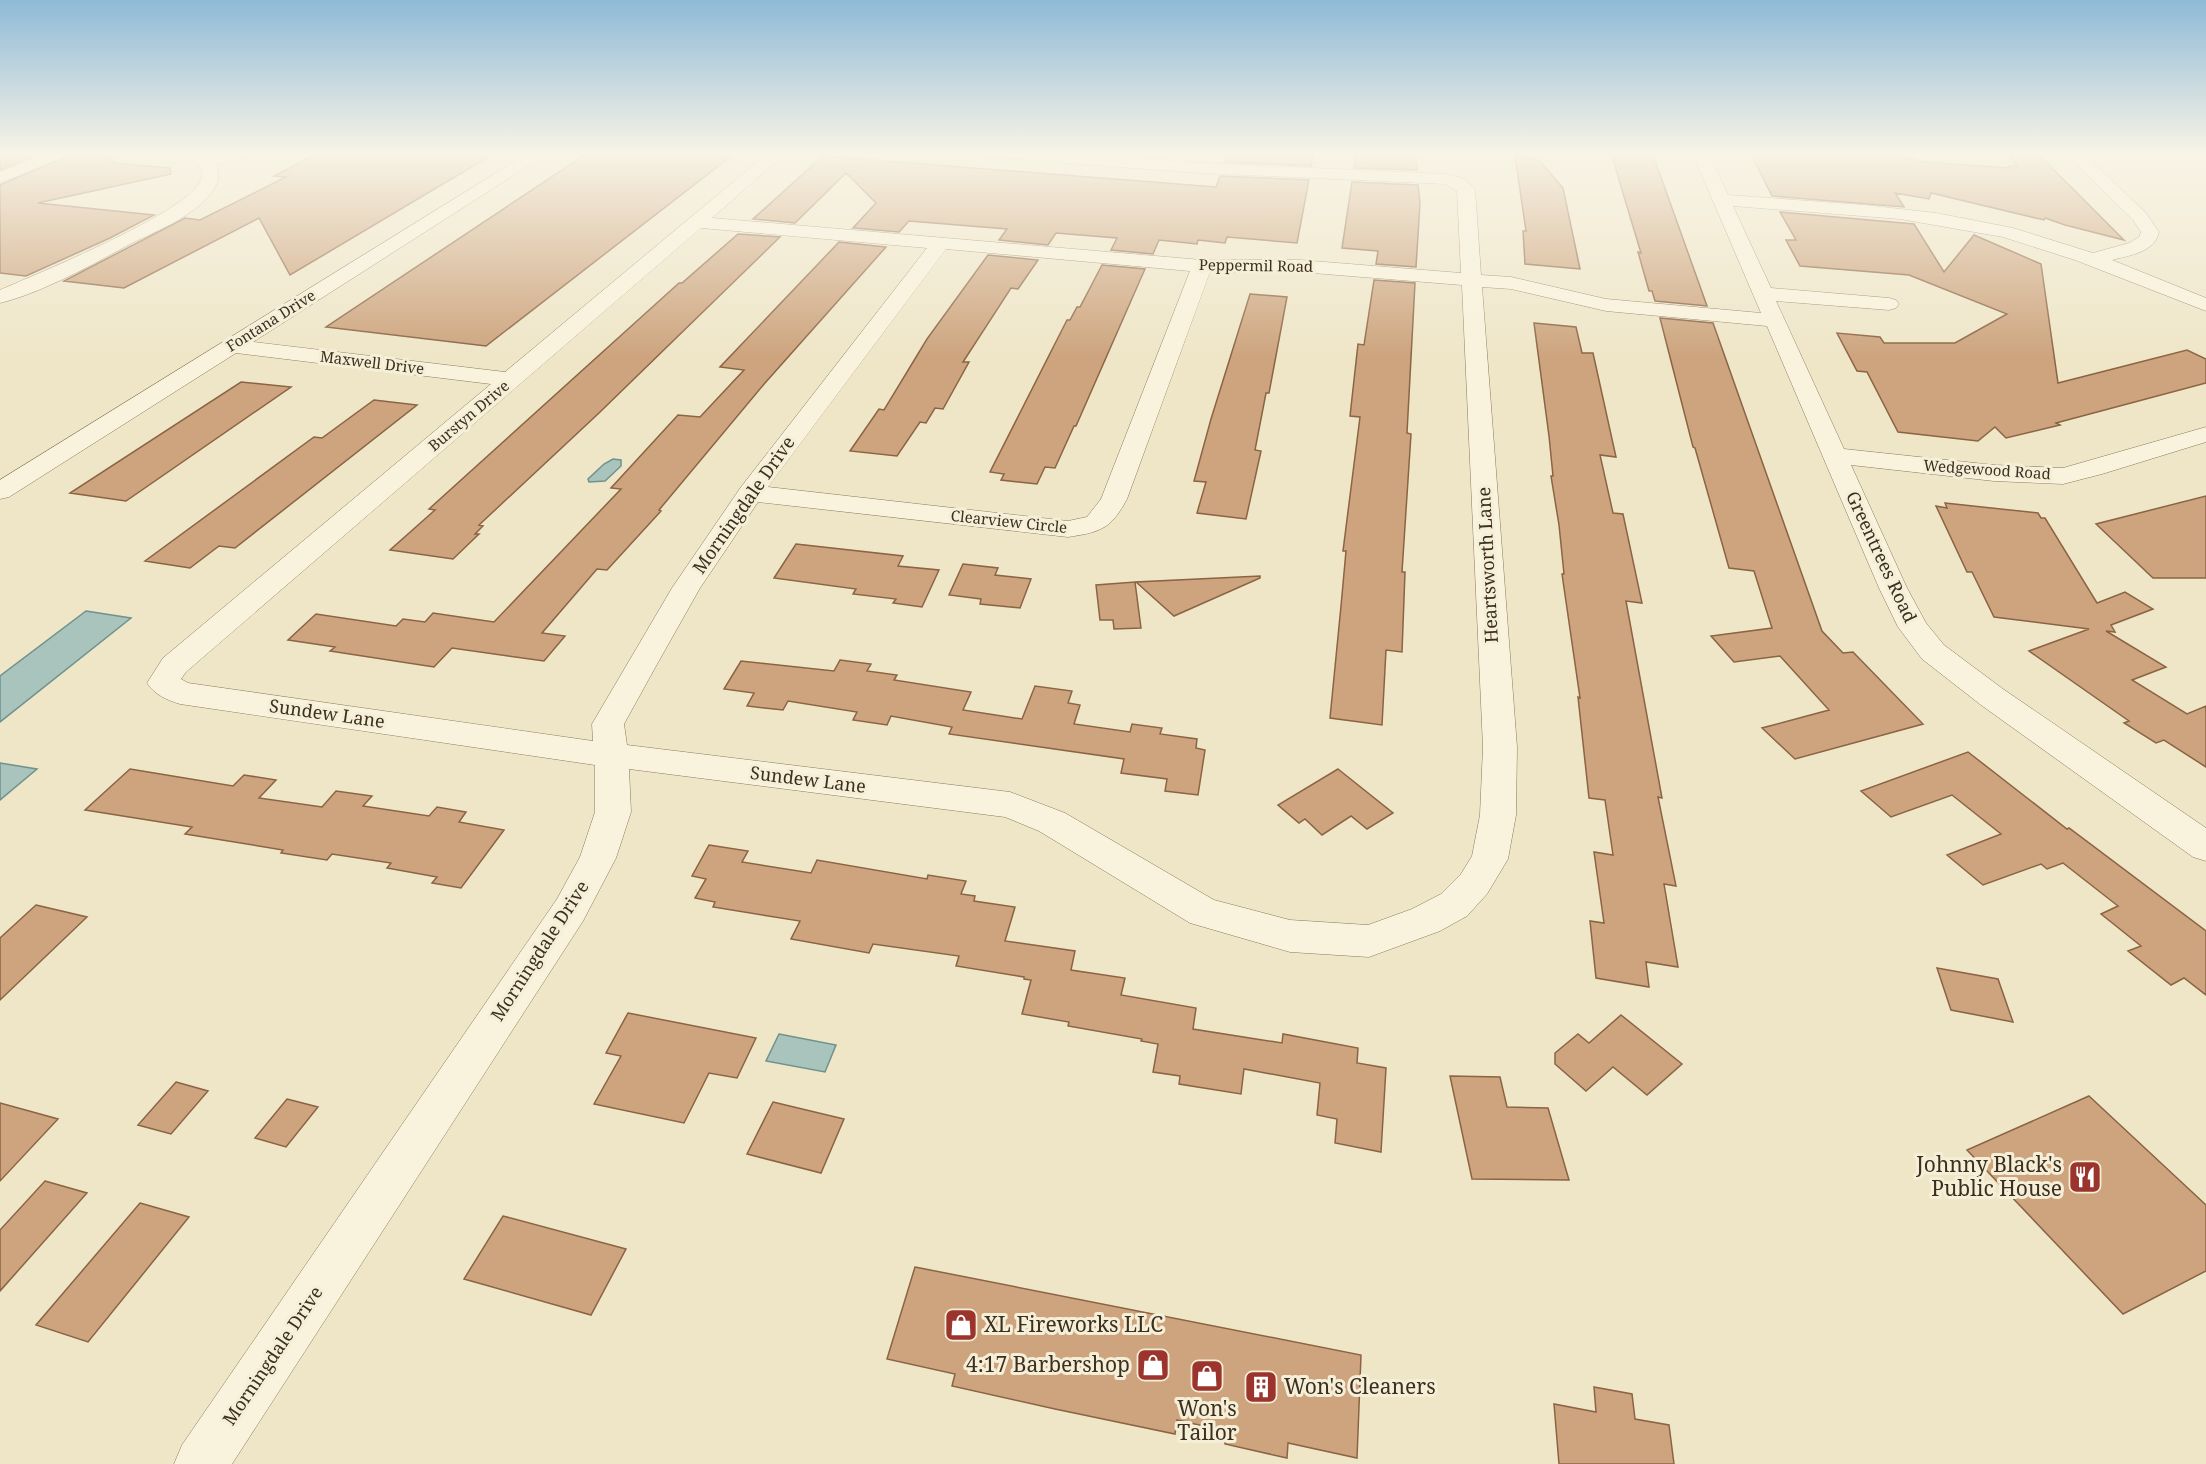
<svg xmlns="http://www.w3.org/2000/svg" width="2206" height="1464" font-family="'Noto Serif',serif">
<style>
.water{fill:#a9c3bd;stroke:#6f928c;stroke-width:1.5}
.building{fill:#cda47e;stroke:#8a6443;stroke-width:1.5}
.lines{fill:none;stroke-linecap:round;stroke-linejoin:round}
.street-casing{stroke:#8b795d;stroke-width:1}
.street{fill:#f9f2dc;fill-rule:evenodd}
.labels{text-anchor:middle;stroke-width:6;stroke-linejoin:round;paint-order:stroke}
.far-street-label{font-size:15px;fill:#3c2f20;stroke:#f6efd8}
.street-label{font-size:18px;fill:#3c2f20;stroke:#f6efd8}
.near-poi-label{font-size:21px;fill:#3c2f20;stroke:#f6efd8;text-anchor:end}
</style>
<rect width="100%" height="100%" fill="#efe6c8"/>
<!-- water -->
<path class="water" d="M613,459L621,460V466L605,481L589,482L588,479L604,464Z
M86,611L131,618L0,722V676Z
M0,763L37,769L0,800Z
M779,1034L836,1045L825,1072L766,1061Z"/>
<!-- building -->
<path class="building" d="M0,152H42L0,170Z
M320,152H446L490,156L290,275L259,218L124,288L64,281L185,218L200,220L286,177L274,176Z
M589,152H661L730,157L486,346L326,327Z
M1229,152H1314L1311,166L1225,162Z
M1356,152H1415L1417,170L1354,168Z
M1613,152H1652L1707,306L1655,301L1652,291H1649L1638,252L1641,253L1613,160L1615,161Z
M1750,152H1883L1924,162L2011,168L2009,166H2018L2006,152H2036L2124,240L2065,225L2045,218L2044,220L1931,193L1929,199L1895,193L1904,207L1772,196Z
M72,154L113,157L105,161L116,162L113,163L170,168L171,174L38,203L154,215L110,238L26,276L0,273V185Z
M823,156L1216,187L1220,176L1309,180L1297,243L1227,237L1225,243L1198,240L1197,244L1159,240L1153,254L1111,250L1117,238L1056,233L1048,245L999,240L1007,229L909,221L899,232L853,228L876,203L846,173L795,223L753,219Z
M1515,156L1539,160L1563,188L1580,269L1525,264L1523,231H1526Z
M1352,182L1418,185L1420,203L1416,267L1376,264L1378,251L1342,248Z
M1780,212L1914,224L1944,272L1974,235L2041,264L2058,383L2187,350L2206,359V383L2056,423L2060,425L2006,438L1995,427L1978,441L1898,432L1867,372L1857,371L1837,333L1880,337L1884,343H1955L2007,314L1909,275L1800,266L1786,240H1796Z
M738,234L780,237L599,413L479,525L483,526L475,534H479L453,559L390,550L435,510L429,509L679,283H682Z
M839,242L886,247L765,383L659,510L661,511L607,570L597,569L542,633L565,636L544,661L452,648L434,667L330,651L335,647L288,640L316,614L396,626L403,619L425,622L433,613L494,622L621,489L611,488L678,415L700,417L744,370L720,367Z
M988,255L1038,260L1018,289L1011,288L963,362H969L943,409L935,408L926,423L920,422L897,456L850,451L879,409L884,410L927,339Z
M1102,265L1145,269L1076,426H1074L1055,468L1045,467L1037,484L1001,480L1004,474L990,472L1067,320H1070L1077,307H1080Z
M1374,280L1415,283L1407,433L1411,434L1402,572H1405L1402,652L1386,650L1382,725L1330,718L1341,606L1346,551H1343L1360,417L1350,416L1358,344L1364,345Z
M1250,294L1287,297L1269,393H1266L1255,450L1261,451L1246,519L1197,513L1206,482L1194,481L1211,419Z
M1660,318L1713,323L1822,631L1843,653L1853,652L1923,724L1795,759L1762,728L1829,710L1780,656L1734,662L1711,636L1772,628L1754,571L1729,568L1695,448L1693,447Z
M1534,323L1576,327L1582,353H1593L1616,457L1600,455L1613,513L1623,514L1642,603L1626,601L1662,798L1658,797L1676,886L1664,884L1678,967L1646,962L1649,987L1596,978L1590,921L1604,923L1594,852L1613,855L1605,800L1589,798L1578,697L1580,698L1562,574H1564L1559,525L1551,476H1553L1549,436Z
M241,382L291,387L126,501L70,493Z
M374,400L417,405L235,548L219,546L190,568L145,561L314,437L322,438Z
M2206,496V578H2153L2096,524Z
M1945,503L2038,513L2041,518H2045L2097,603L2125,592L2153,609L2111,625L2115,632L2106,631L2166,667L2132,680L2187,714L2206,706V767L2164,740L2156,743L2124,723L2129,721L2029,651L2089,629L1994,617L1972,572H1967L1936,506L1947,508Z
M796,544L903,556L898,566L939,570L922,607L893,603L896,599L853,594L856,589L774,578Z
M963,564L998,568L995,575L1031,579L1020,608L980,604L981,599L949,595Z
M1260,576V578L1174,616L1136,582Z
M1135,582L1141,628L1114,629L1113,620H1100L1096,585Z
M840,660L871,664L867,671L897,675L894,680L971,692L963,710L1022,719L1035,686L1072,691L1068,703L1080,705L1074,724L1130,732L1132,724L1162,728L1160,734L1197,739L1196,748L1205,750L1198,795L1165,791L1167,779L1121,773L1124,759L949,734L952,727L891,716L887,725L853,720L857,712L788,701L783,710L747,706L754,693L724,689L741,661L834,671Z
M1968,752L2067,829L2069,828L2206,931V995L2184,978L2171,985L2128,951L2141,946L2101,914L2118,906L2063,863L2047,869L2041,864L1983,885L1947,855L2001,834L1952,795L1891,817L1861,791Z
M130,769L233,786L244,775L276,780L259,798L322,807L336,791L372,796L363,806L429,816L437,807L466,812L459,822L504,830L461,888L432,883L437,877L387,868L391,863L332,854L327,860L281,853L283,850L185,834L192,827L85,810Z
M1338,769L1393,813L1367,829L1351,816L1322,835L1305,819L1299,823L1278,805Z
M709,845L748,851L742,862L811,873L817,860L927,879L928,875L966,881L961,894L975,896L974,901L1015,907L1005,941L1075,951L1071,970L1125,978L1121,995L1196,1008L1193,1029L1282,1043L1283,1034L1358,1048L1357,1063L1386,1068L1381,1152L1335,1143L1337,1119L1317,1115L1320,1083L1244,1069L1241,1094L1179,1084L1180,1076L1153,1072L1158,1044L1141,1041L1142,1039L1068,1026L1069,1022L1022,1014L1031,980L1024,979V977L956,966L959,956L873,944L869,953L791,939L800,921L713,907L715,902L695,898L706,879L692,876Z
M36,905L87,917L0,1000V938Z
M1937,968L1998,979L2013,1022L1951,1010Z
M628,1013L756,1038L737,1078L709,1073L684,1123L594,1104L621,1056L606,1053Z
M1621,1015L1682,1064L1647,1095L1613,1067L1586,1091L1555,1064V1053L1578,1034L1589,1043Z
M1450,1076L1500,1077L1507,1107L1548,1108L1569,1180L1472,1179Z
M176,1082L208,1091L171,1134L138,1125Z
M2089,1096L2206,1205V1271L2123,1314L1967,1150Z
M287,1099L318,1107L286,1147L255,1138Z
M773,1102L844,1119L821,1173L747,1154Z
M0,1103L58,1119L0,1181Z
M45,1181L87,1193L0,1291V1230Z
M140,1203L189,1217L88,1342L36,1325Z
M503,1216L626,1249L591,1315L464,1279Z
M915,1267L1361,1355L1357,1458L1288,1443L1287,1458L1225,1444L1226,1431L1177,1420L1175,1434L1055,1409L952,1386L955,1374L887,1359Z
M1594,1387L1632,1394L1635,1419L1669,1425L1674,1464H1559L1554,1404L1596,1412Z"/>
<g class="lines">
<!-- street casing -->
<g class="street-casing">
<path id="street" d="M48,152H71L69,155L0,183V172Z
M181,152H202L208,155L224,152H258L256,155L215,164C222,176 217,187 208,197C189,218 159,230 134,242C95,263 42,293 0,303V290C34,275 194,210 201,179C205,162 189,162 181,152Z
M530,152H550L253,342L505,372L769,152H787L712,218L1202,260H1300L1461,273L1457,191L1445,184L1201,173L987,157L979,152H1057L1201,163L1446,174L1465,179L1475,189L1481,275L1511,277L1606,299L1761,313L1692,152H1708L1728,195L1865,205L1936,213L2013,228L2093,253L2129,243L2139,237L2141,232L2133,220L2064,152H2082L2146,213L2159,232C2154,253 2130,255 2112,260L2206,298V311L2075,260L2003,237L1900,219L1733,206L1771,288L1889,298L1896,300L1899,304L1896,308L1889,310L1776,301L1844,449L1994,465L2063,468L2206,427V442L2102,474L2063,484L1994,481L1851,465L1907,588L1926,623L1944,645L2003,689L2206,828V861L2193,857L1981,705L1922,659L1898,627L1879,588L1767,326L1606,311L1511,289L1482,287L1517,747L1516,815L1508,859L1487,894L1467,916L1440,931L1369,957L1290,952L1190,923L1039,831L1005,817L629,769L631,812L616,858L583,921L232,1464H174L182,1445L557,899L580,857L595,812V765L180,704C167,700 155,695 147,683L163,658L491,384L236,353L9,497L0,499V480ZM701,228L927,248L741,487L672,588L592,724L593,741L188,683L181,679L186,672ZM946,249L1190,271L1101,499L1087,517L1068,521L768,487ZM1210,272H1300L1462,285L1483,747L1480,815L1472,856L1461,874L1441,894L1412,909L1368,925L1290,920L1214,900L1065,813L1010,792L627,745L624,724L656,666L700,588L758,502L1068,537C1101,532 1111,529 1127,499Z"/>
</g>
<!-- street -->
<use href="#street" class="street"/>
</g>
<!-- sky -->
<linearGradient id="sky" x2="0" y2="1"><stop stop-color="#8fbad7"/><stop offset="0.43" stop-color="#f8f4e6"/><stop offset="1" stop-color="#f8f4e6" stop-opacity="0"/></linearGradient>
<rect width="2206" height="357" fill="url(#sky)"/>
<!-- icons -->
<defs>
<g id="restaurant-square" transform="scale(1.725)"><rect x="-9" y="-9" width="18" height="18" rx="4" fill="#9a342d" stroke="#f6efd8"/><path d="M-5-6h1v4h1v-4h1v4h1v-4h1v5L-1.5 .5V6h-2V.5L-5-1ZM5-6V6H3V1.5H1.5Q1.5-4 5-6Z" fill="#fff"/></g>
<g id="shop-square" transform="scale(1.725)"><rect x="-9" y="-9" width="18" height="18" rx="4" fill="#9a342d" stroke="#f6efd8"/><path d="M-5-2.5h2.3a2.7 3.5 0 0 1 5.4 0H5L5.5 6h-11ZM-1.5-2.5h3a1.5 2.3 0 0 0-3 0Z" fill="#fff"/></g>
<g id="building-square" transform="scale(1.725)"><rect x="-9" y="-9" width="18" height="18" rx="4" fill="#9a342d" stroke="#f6efd8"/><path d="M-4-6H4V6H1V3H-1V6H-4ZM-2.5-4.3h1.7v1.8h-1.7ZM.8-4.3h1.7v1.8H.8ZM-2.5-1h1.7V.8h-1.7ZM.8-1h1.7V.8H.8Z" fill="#fff"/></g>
</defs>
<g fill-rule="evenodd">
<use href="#restaurant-square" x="2085" y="1177"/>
<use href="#shop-square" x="961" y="1325"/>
<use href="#shop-square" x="1153" y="1365"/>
<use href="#shop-square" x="1207" y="1376"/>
<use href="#building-square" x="1261" y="1387"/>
</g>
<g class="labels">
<!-- far-street labels -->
<g class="far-street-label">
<text transform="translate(1256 266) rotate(1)" y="5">Peppermil Road</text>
<text transform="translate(271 321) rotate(-32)" y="5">Fontana Drive</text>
<text transform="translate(372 363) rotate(7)" y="5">Maxwell Drive</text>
<text transform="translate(469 416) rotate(-40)" y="5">Burstyn Drive</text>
<text transform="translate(1987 470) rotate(4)" y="5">Wedgewood Road</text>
<text transform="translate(1009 522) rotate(6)" y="5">Clearview Circle</text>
</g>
<!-- street labels -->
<g class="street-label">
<text transform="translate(744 505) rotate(-55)" y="6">Morningdale Drive</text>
<text transform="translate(1881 557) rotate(65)" y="6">Greentrees Road</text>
<text transform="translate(1488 565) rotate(-93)" y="6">Heartsworth Lane</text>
<text transform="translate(327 714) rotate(8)" y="6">Sundew Lane</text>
<text transform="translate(808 780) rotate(7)" y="6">Sundew Lane</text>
<text transform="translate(540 951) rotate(-57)" y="6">Morningdale Drive</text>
<text transform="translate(273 1356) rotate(-56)" y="6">Morningdale Drive</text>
</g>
<!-- near-poi labels -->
<g class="near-poi-label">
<text x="2062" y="1172">Johnny Black's<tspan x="2062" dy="24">Public House</tspan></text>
<text x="984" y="1332" text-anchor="start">XL Fireworks LLC</text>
<text x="1130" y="1372">4:17 Barbershop</text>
<text x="1284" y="1394" text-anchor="start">Won's Cleaners</text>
<text x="1207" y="1416" text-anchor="middle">Won's<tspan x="1207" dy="24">Tailor</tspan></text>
</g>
</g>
</svg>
